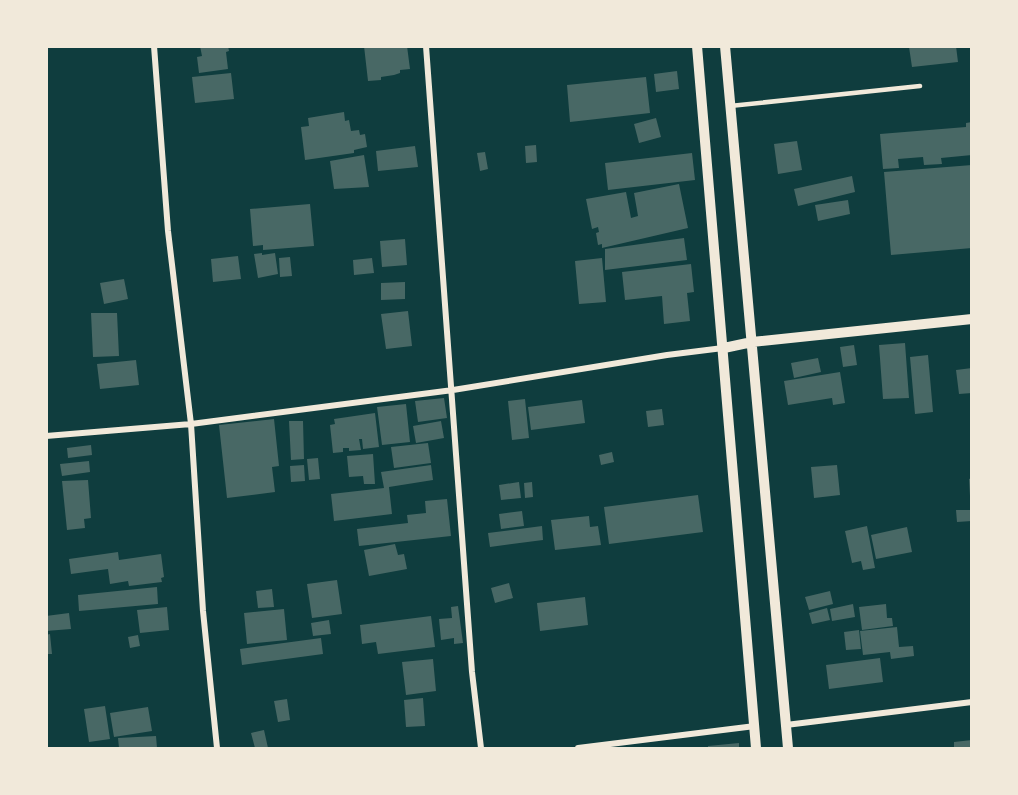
<svg xmlns="http://www.w3.org/2000/svg" width="1018" height="795" font-family="Barlow,sans-serif">
<style>
.building{fill:#486865}
.lines{fill:none;stroke-linecap:round;stroke-linejoin:round}
.service{stroke:#f1e9da;stroke-width:4.5}
.minor{stroke:#f1e9da;stroke-width:6}
.tertiary{stroke:#f1e9da;stroke-width:10}
</style>
<rect width="100%" height="100%" fill="#0f3d3e"/>
<!-- building -->
<path class="building" d="M200,46H228L229,51L226,52L228,69L199,73L197,57L202,56Z
M364,46H407L410,69L400,70V73L394,75L381,77V80L368,81Z
M956,46L958,62L912,67L909,47Z
M677,71L679,89L656,92L654,74Z
M231,73L234,99L195,103L192,77Z
M646,77L650,113L570,122L567,85Z
M344,112L345,121L349,120L351,131L359,130L360,135L365,134L367,147L354,150V153L305,160L301,127L309,126L308,118Z
M656,118L661,137L639,143L634,124Z
M972,122V155L941,158L942,164L924,165L923,157L898,159L899,168L883,169L880,134L966,127V123Z
M797,141L802,170L778,174L774,144Z
M536,145L537,162L526,163L525,146Z
M415,146L418,167L378,171L376,151Z
M485,152L488,169L480,171L477,153Z
M692,153L695,180L608,190L605,163Z
M364,155L369,187L334,189L330,161Z
M972,165V248L891,255L884,172Z
M852,176L855,192L798,206L794,189Z
M679,184L688,228L602,248V244L598,245L596,233L599,232L598,227L592,229L586,199L626,192L631,218L638,216L634,193Z
M848,200L850,214L818,221L815,205Z
M310,204L314,246L263,250V245L253,246L250,209Z
M684,238L687,260L605,270V249Z
M405,239L407,265L382,267L380,241Z
M262,253V255L275,253L278,274L258,278L254,254Z
M238,256L241,279L213,282L211,259Z
M290,257L292,276L280,277L279,258Z
M372,258L374,273L354,275L353,260Z
M602,258L606,302L579,304L575,261Z
M691,264L694,292L687,293L690,321L664,324L662,296L625,300L622,272Z
M124,279L128,299L104,304L100,283Z
M405,282V299L381,300V283Z
M408,311L412,346L386,349L381,314Z
M91,313H117L119,356L93,357Z
M905,343L909,398L883,399L879,345Z
M854,345L857,365L843,367L840,347Z
M928,355L933,412L915,414L910,357Z
M818,358L821,372L794,378L791,363Z
M136,360L139,385L100,389L97,364Z
M972,368V393L959,394L956,370Z
M840,372L845,403L833,405L832,398L788,405L784,381Z
M444,398L447,418L418,422L415,401Z
M525,399L529,438L512,440L508,401Z
M582,400L585,423L531,430L528,407Z
M406,404L410,442L382,445L377,407Z
M662,409L664,425L648,427L646,411Z
M375,413L379,447L363,449L362,439H359L361,450L349,451V448H343V452L333,453L330,425L335,424L334,419Z
M274,419L279,466L272,467L275,492L227,498L219,425Z
M289,421H303L304,459L291,460Z
M441,421L444,438L416,443L413,426Z
M428,443L431,463L394,468L391,447Z
M91,445L92,455L68,458L67,448Z
M612,452L614,462L601,465L599,455Z
M373,454L375,484H364L363,476L349,477L347,456Z
M318,458L320,479L309,480L307,459Z
M89,461L90,472L62,476L60,464Z
M304,465L305,481L291,482L290,466Z
M431,465L433,480L389,487L392,514L334,521L331,494L384,488L381,472Z
M837,465L840,495L814,498L811,467Z
M972,478V496H970L969,479Z
M88,480L91,518L84,519L85,528L67,530L62,481Z
M519,482L521,498L501,500L499,485Z
M532,482L533,497L525,498L524,483Z
M698,495L703,532L609,544L604,507Z
M447,499L451,536L359,546L357,529L408,523L407,515L426,513L425,501Z
M956,510H971L972,521L957,522Z
M522,511L524,526L501,529L499,514Z
M589,516L590,527L598,526L601,545L555,550L551,520Z
M542,526L543,540L490,547L488,533Z
M867,526L875,568L863,570L861,561L852,563L845,531Z
M907,527L912,552L876,559L871,535Z
M395,544L398,555L404,554L407,569L369,576L364,550Z
M118,552L119,560L161,554L164,577L161,578L162,582L129,586L128,581L110,584L108,569L71,574L69,559Z
M337,580L342,614L312,618L307,584Z
M509,583L513,598L495,603L491,588Z
M157,587L158,604L79,611L78,595Z
M272,589L274,607L258,608L256,591Z
M830,591L833,604L809,610L805,597Z
M585,597L588,625L540,631L537,603Z
M853,604L855,617L832,621L830,609Z
M886,604L887,618H892L893,626L862,630L859,607Z
M458,606L463,643L454,644V638L441,640L439,619L452,618L451,607Z
M167,607L169,630L140,633L137,610Z
M827,608L830,620L812,624L809,613Z
M284,609L287,640L247,644L244,613Z
M69,613L71,629L46,631V616Z
M431,616L435,647L378,654L376,642L362,644L360,625Z
M329,620L331,634L313,636L311,623Z
M897,627L899,647L913,646L914,656L891,659L890,652L863,655L860,631Z
M859,630L861,649L846,650L844,632Z
M50,634L52,654H46V635Z
M138,635L140,646L130,648L128,637Z
M321,638L323,654L242,665L240,649Z
M880,658L883,682L829,689L826,665Z
M433,659L436,691L406,695L402,662Z
M423,698L425,726L406,727L404,700Z
M287,699L290,720L278,722L274,701Z
M105,706L110,739L89,742L84,709Z
M148,707L152,731L114,737L110,713Z
M264,730L268,748H255L251,733Z
M156,736L157,748H119L118,738Z
M972,740V748H954V742Z
M739,743V748H708V746Z"/>
<g class="lines">
<!-- service -->
<path class="service" d="M730,106L920,86"/>
<!-- minor -->
<path class="minor" d="M154,46L168,231L191,424L203,611L217,748
M426,46L472,672L481,748
M46,436L191,424L453,390L667,355L723,348
M786,725L972,702
M578,748L755,726"/>
<!-- tertiary -->
<path class="tertiary" d="M697,46L756,748
M725,46L788,748
M724,348L752,342L972,319"/>
</g>
<!-- border -->
<rect width="1018" height="795" fill="none" stroke="#f1e9da" stroke-width="96"/>
</svg>
